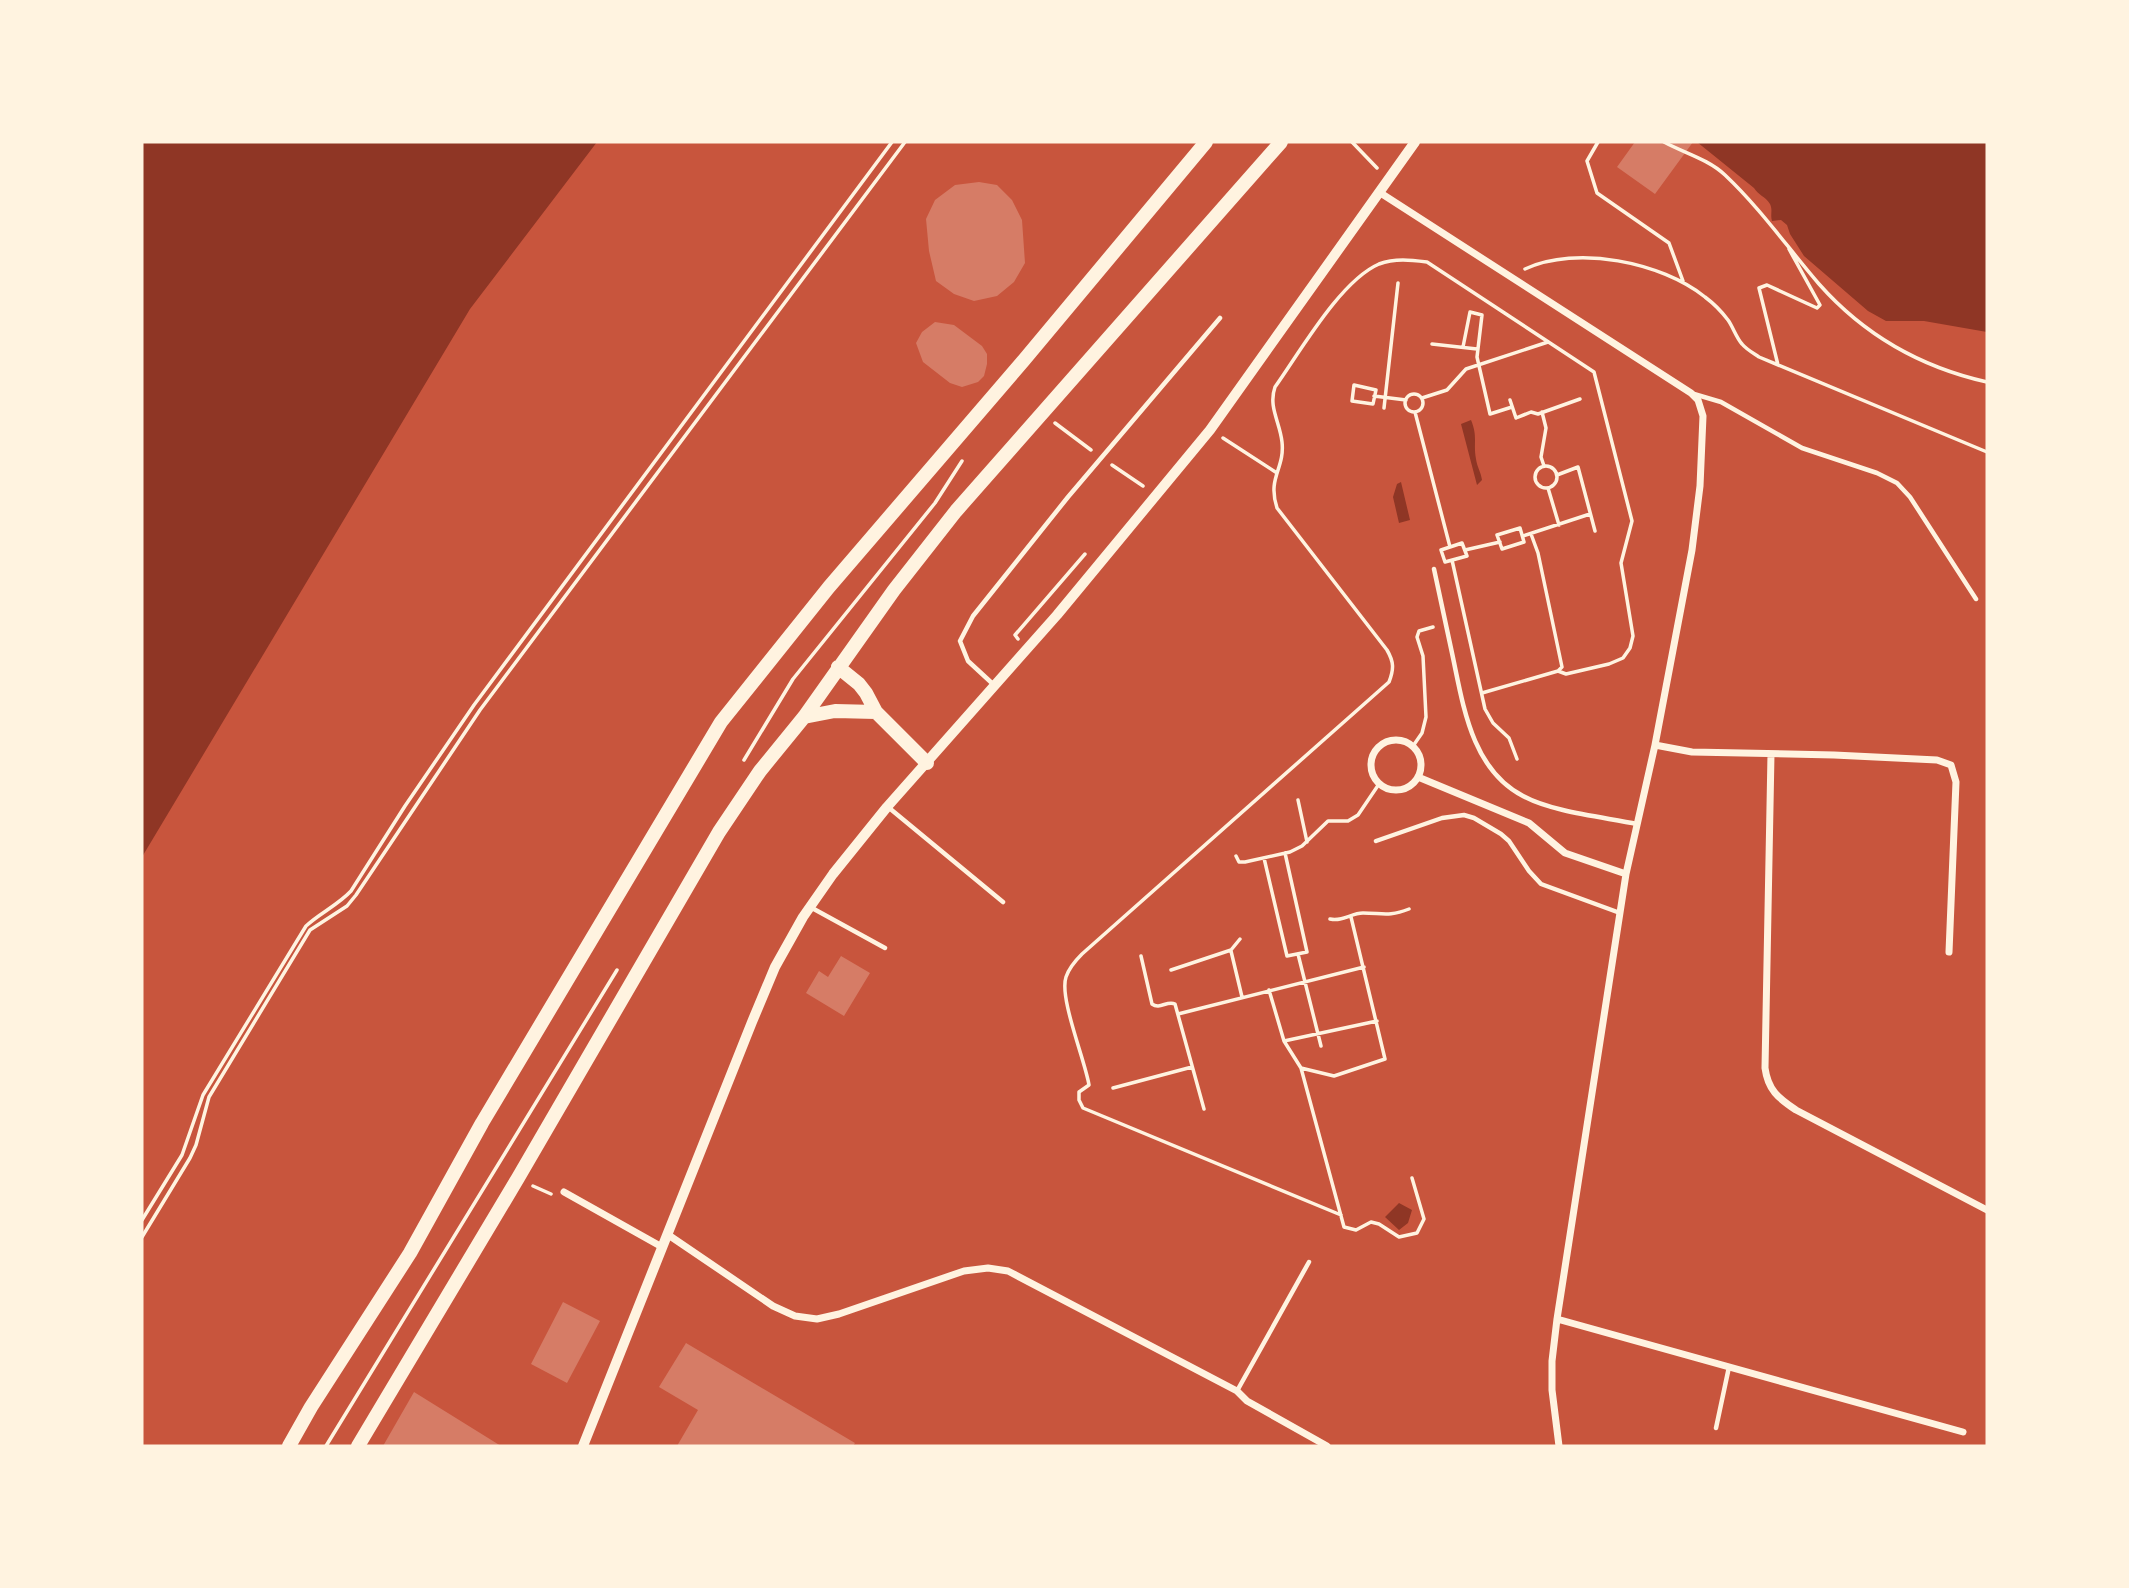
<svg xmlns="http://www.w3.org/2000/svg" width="2129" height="1588" font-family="'PT Sans Narrow',sans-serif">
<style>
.water{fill:#8f3625}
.building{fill:#d67c66}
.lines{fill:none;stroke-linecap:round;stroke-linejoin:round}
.path{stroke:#fff3e0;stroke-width:3.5}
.service{stroke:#fff3e0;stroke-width:4.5}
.minor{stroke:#fff3e0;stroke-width:7}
.tertiary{stroke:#fff3e0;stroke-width:10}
.primary{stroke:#fff3e0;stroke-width:14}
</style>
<rect width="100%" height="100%" fill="#c8553d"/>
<!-- water -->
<path class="water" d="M142,142H597L470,309L142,857Z
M1697,142H1987V332L1924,321H1886L1868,311L1804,256L1790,234L1787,225L1781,220L1772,221C1770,215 1773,210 1770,204C1765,196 1758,195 1754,188Z
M1471,420C1478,437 1473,443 1476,459C1477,467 1481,472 1482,480L1477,485L1461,424Z
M1401,482L1410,520L1399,523L1393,497L1397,484Z
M1399,1203L1412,1210L1408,1223L1399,1230L1385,1217Z"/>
<!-- building -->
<path class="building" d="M1635,142H1693L1655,194L1617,167Z
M979,182L997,185L1012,200L1022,220L1025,263L1014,282L997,296L974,301L954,294L936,281L929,251L926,219L935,200L955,185Z
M935,322L954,325L982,346L987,354V364L984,376L978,382L962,387L950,383L923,362L916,343L922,332Z
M841,956L870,973L844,1016L806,993L819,971L828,977Z
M563,1302L600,1321L567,1383L531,1364Z
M686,1343L855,1443L853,1446H677L698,1410L659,1387Z
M414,1392L501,1446H383Z"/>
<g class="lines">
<!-- path -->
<path class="path" d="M1352,142L1377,168
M1598,142L1587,161L1597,193L1669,243L1683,281
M1664,142C1684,153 1708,159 1725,175C1760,208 1788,248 1819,284C1865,336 1920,367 1987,382
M1525,269C1577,245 1661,262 1705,297C1713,303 1722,312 1728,320C1733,327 1736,337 1742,344C1746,349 1753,353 1759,357L1987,452
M1432,344L1477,349
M1463,347L1470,312L1482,315L1477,357L1490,414L1512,407
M1778,365L1759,288L1767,285L1817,308L1820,305L1789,249
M1354,385L1376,390L1373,404L1352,401Z
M1405 403a9 9 0 1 1 18 0a9 9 0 1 1-18 0Z
M1374,396L1406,400
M1422,398L1447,390L1466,369L1548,342
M1510,400L1516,418L1531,412L1538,414L1580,399
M1384,408L1398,283
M1415,412L1450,547
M1542,412L1546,428L1541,457L1544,466
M1055,423L1091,450
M1223,438L1277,473
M1112,465L1143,486
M1535 477a11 11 0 1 1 22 0a11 11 0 1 1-22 0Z
M1557,475L1578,467L1595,531
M1548,488L1559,525
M1520,528L1524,542L1502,549L1497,535Z
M1523,536L1590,514
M1462,543L1467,556L1445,562L1441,550Z
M1465,550L1500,542
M1452,560L1485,709L1493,723L1509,738L1517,759
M1018,639L1015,635L1085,554
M1482,693L1558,671L1562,667L1538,553L1531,534
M1413,746L1422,733L1426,717L1423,656L1417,637L1419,631L1433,627
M744,760L793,679L935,503L962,461
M1298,800L1307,842
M1236,856L1239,862H1245L1290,852L1302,846L1328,821H1348L1358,815L1379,784
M1264,858L1287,956L1307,952L1285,853
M1330,919C1343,922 1351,913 1363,913C1382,913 1389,917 1409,909
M1231,951L1242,997
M1298,954L1321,1046
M1141,956L1152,1004C1160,1010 1167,1000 1175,1004L1204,1109
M1171,970L1231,950L1240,939
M1269,990L1284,1041L1301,1068L1344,1227L1356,1230L1371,1222L1379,1224L1399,1237L1417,1233L1424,1219L1412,1178
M1178,1014L1364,967
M1284,1041L1377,1021
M1301,1068L1334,1076L1385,1059L1351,917
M1113,1088L1192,1067
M533,1186L551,1194
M1341,1215L1083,1108L1079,1100V1092L1089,1085C1085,1060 1059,998 1066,977C1069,968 1075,961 1082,954L1389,682C1394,669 1394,662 1387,650L1277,508C1267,477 1285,469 1282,442C1280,422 1268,407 1275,387C1300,352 1340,281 1379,264C1395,258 1411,260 1427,262L1594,372L1632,521L1621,563L1633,636L1630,648L1623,658L1609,664L1566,674L1558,671
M142,1220L182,1155L203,1095L306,926C320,913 338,905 351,891L405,806L474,705L892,142
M142,1237L190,1158L196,1145L209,1097L310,930L347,906L356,895L480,710L905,142
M326,1446L617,970"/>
<!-- service -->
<path class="service" d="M1694,394L1721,402L1802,448L1877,473L1897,483L1910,497L1976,599
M1434,569C1440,597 1446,625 1452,653C1463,704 1471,769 1523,796C1552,812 1603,817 1637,824
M994,685L968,661L960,641L973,616L1068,497L1220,318
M888,807L1003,902
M1376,841L1442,818L1464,815L1474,818L1501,834L1509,841L1529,871L1541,884L1620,913
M812,908L885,948
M1237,1391L1309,1262
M1716,1428L1729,1367"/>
<!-- minor -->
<path class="minor" d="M1379,192L1691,393L1698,400L1703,416L1700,486L1692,550L1655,745L1626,874L1557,1319L1552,1361V1390L1559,1446
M1371 765a25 25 0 1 1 50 0a25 25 0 1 1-50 0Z
M1655,745L1692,752L1834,755L1937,760L1951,765L1956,782L1949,952
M1771,754L1765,1068C1768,1090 1778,1098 1796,1110L1987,1210
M1418,777L1529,823L1565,853L1626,874
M564,1192L662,1247
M667,1234L773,1306L795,1316L817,1319L839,1314L964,1271L988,1268L1008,1271L1237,1391L1247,1401L1327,1446
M1557,1319L1963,1432"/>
<!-- tertiary -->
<path class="tertiary" d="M583,1446L752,1022L775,967L803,917L833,874L887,807L1057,615L1210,430L1415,142"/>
<!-- primary -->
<path class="primary" d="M838,667L859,684L866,693L876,712L927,763
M804,717L835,711L876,712
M289,1446L311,1407L410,1253L482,1123L721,722L829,587L1024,360L1206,142
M358,1446L518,1178L719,832L760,771L804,717L894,590L956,511L1281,142"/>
</g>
<!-- border -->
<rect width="2129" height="1588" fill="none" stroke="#fff3e0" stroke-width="287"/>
</svg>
